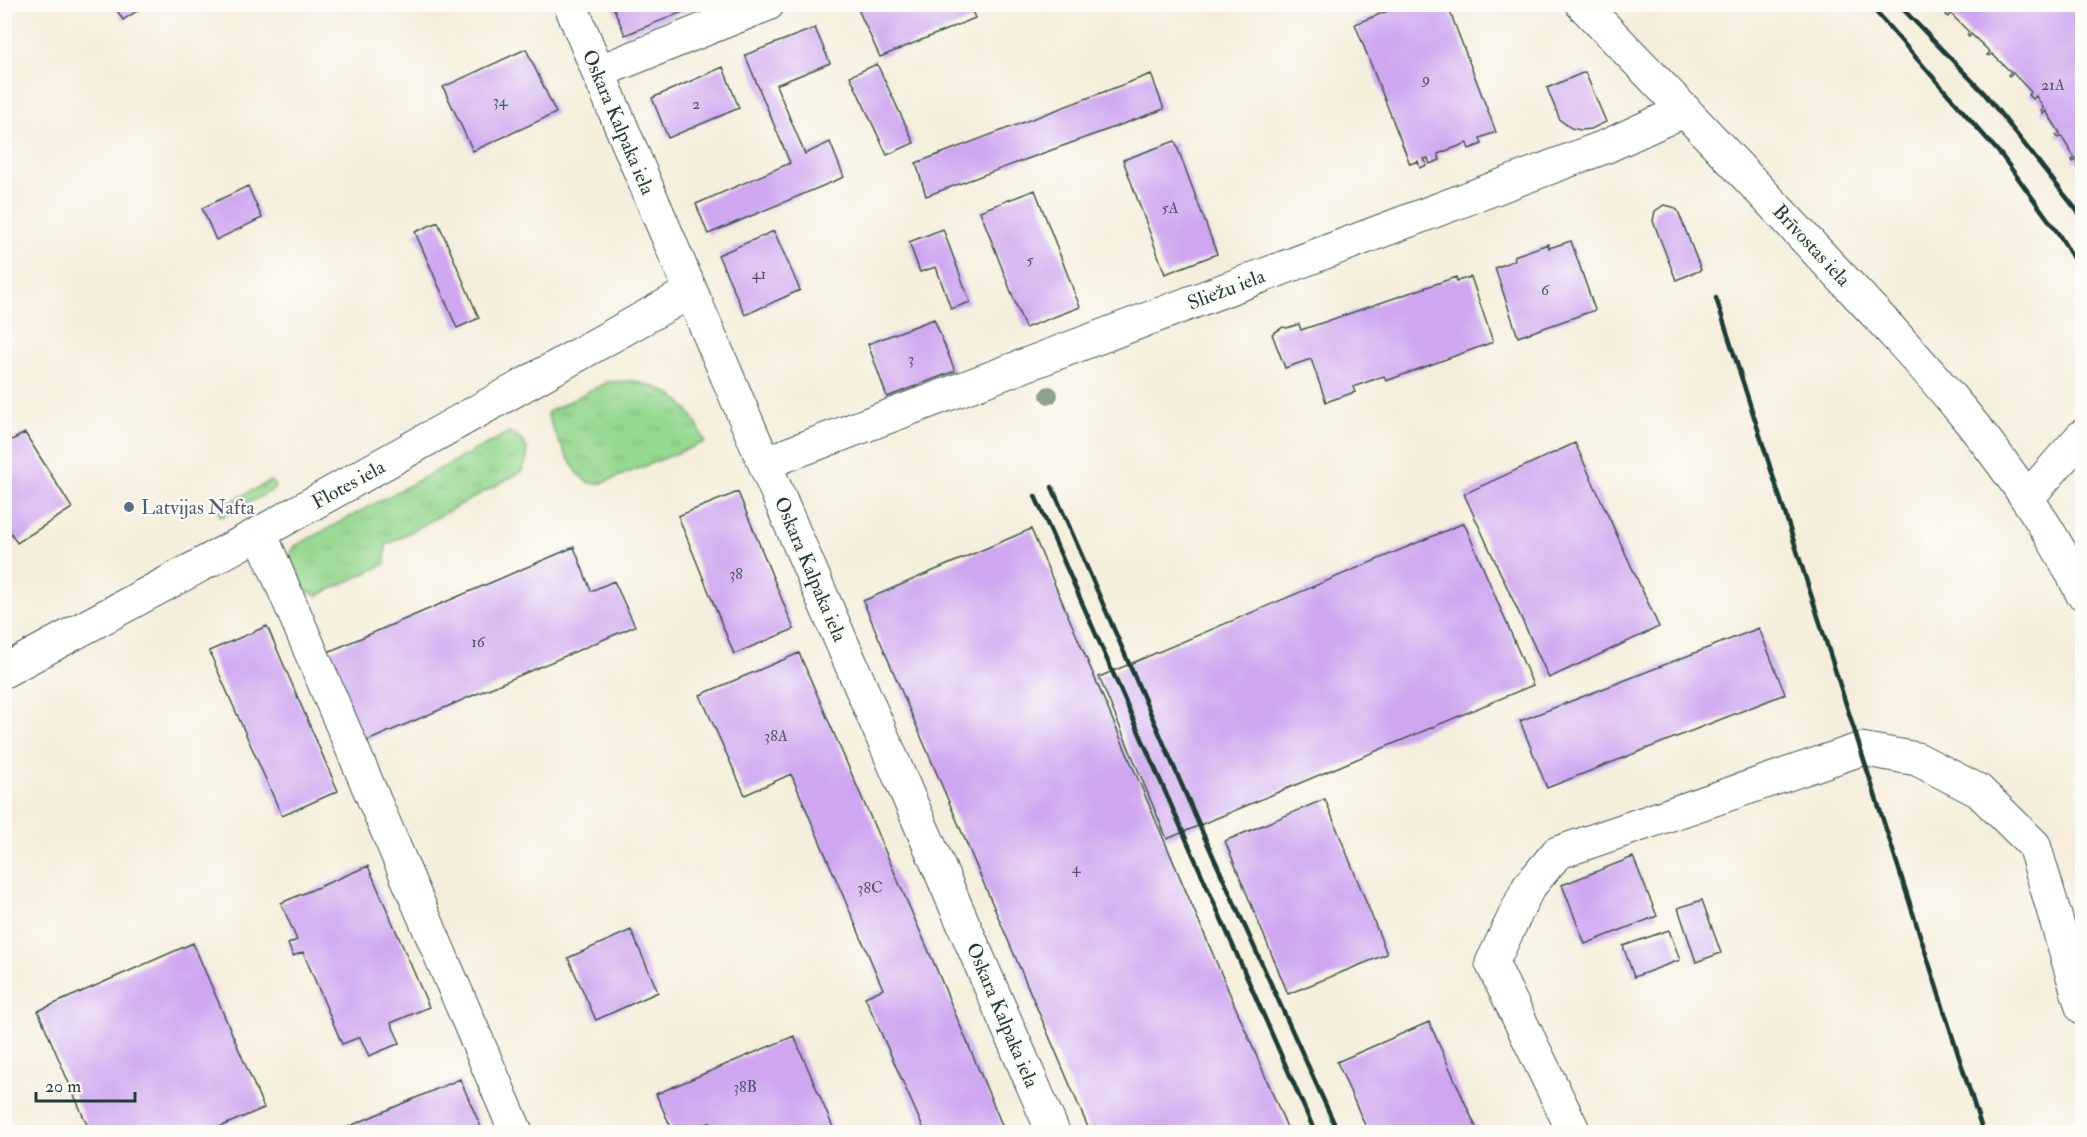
<svg xmlns="http://www.w3.org/2000/svg" width="2087" height="1137" font-family="'IM FELL Double Pica',serif">
<style>
.grass{fill:url(#grass-tufts);stroke:#5a8a62;stroke-width:1.5}
.building{fill:#cea7f0}
.lines{fill:none;stroke-linecap:round;stroke-linejoin:round}
.minor-casing{stroke:#3f584d;stroke-width:35}
.major-casing{stroke:#3f584d;stroke-width:35}
.minor{stroke:#fff;stroke-width:33}
.major{stroke:#fff;stroke-width:33}
.rail{stroke:#1f3d34;stroke-width:4.5}
.tree{fill:#8fa28c}
.service-dot{fill:#5c6f8a;stroke:#fdfcf7;stroke-width:2}
.labels{text-anchor:middle;stroke-width:4.5;stroke-linejoin:round;paint-order:stroke}
.number-label{font-size:16px;fill:#4b5863}
.street-label{font-size:20px;fill:#1f3d34;stroke:#fdfcf7}
.service-label{font-size:20px;fill:#4e5e75;stroke:#fdfcf7;text-anchor:start}
</style>
<defs>
<pattern id="grass-tufts" width="24" height="20" patternUnits="userSpaceOnUse" patternTransform="scale(1.5)"><rect width="24" height="20" fill="#95d88f"/><path d="M3 7l-1-3M5 7V3M7 7l1-3M15 17l-1-3M17 17v-4M19 17l1-3" fill="none" stroke="#80ba7c"/></pattern>
</defs>
<rect width="100%" height="100%" fill="#fdfcf7"/>
<filter id="ink" filterUnits="userSpaceOnUse"><feTurbulence type="fractalNoise" baseFrequency=".0167" numOctaves="2"/><feDisplacementMap in="SourceGraphic" scale="12" xChannelSelector="R" yChannelSelector="G"/><feConvolveMatrix kernelMatrix="1 2 1 2 8 2 1 2 1" color-interpolation-filters="sRGB"/></filter>
<filter id="wash" filterUnits="userSpaceOnUse"><feTurbulence type="fractalNoise" baseFrequency=".008" numOctaves="4" result="noise"/><feDisplacementMap in="SourceGraphic" scale="24" xChannelSelector="R" yChannelSelector="G"/><feGaussianBlur stdDeviation="1.35" result="paint"/><feColorMatrix in="noise" values="0 0 0 0 0 0 0 0 0 0 0 0 0 0 0 0 0 1.4 0 .05"/><feComposite in="paint" operator="in"/></filter>
<g filter="url(#wash)">
<rect width="100%" height="100%" fill="#f5eedc"/>
<!-- grass -->
<path class="grass" d="M633,381C675,390 689,404 705,442L602,483C598,483 592,484 588,482C575,477 551,427 547,413L607,382Z
M509,432C528,442 533,452 521,472L386,545L385,564L317,596C293,586 294,578 290,554L295,546Z
M271,481L275,486L273,490L221,517L216,509Z"/>
<g id="blocks">
<!-- building -->
<path class="building" d="M113,4H148L123,20Z
M612,4H700V5L625,35Z
M862,4H969L975,18L880,57L857,7Z
M1405,4H1447L1496,132L1480,138L1482,144L1469,149L1467,143L1438,154L1440,160L1430,164L1428,158L1424,159L1427,165L1420,168L1418,161L1410,164L1355,24Z
M1940,4H2082V169L2076,160L2073,162L2072,160L2075,158L2061,136L2058,138L2056,135L2060,133L2046,111L2043,114L2041,111L2044,109L2036,96L2033,99L2029,95L2031,92L2013,73L2010,76L2008,75L2011,72L1992,54L1989,56L1987,55L1990,52L1971,34L1969,37L1967,35L1969,32L1951,14L1948,17L1946,15L1949,12Z
M815,28L830,63L776,85L805,154L830,142L844,177L708,234L696,204L790,163L745,55Z
M526,49L556,113L473,151L443,87Z
M877,64L914,143L887,155L850,76Z
M723,67L739,108L668,138L652,98Z
M1585,72L1606,122L1591,129L1581,130L1571,128L1560,120L1547,88Z
M1151,74L1164,109L926,196L916,163Z
M1175,141L1217,254L1165,274L1123,160Z
M248,186L262,218L216,240L202,208Z
M1035,190L1080,307L1025,328L980,211Z
M1664,205L1673,207L1678,211L1701,270L1676,280L1653,221L1655,211Z
M438,222L479,318L457,328L415,232Z
M943,229L970,302L951,309L936,267L920,272L909,242Z
M774,231L800,290L745,315L718,255Z
M1571,241L1595,310L1518,337L1495,268L1515,260L1514,256L1548,244L1549,248Z
M1456,277L1457,281L1471,277L1493,342L1386,381L1384,376L1353,387L1355,392L1326,402L1311,359L1285,368L1272,334L1283,327L1287,328L1299,324L1301,330Z
M934,319L955,371L887,397L868,344Z
M25,433L72,508L17,543L4,522V444Z
M1575,443L1659,627L1549,678L1464,494Z
M738,492L794,629L734,654L678,516Z
M1464,523L1533,685L1167,839L1099,677Z
M1031,529L1289,1132H1090L863,601Z
M574,547L591,591L614,581L635,626L360,744L321,655Z
M267,626L338,791L282,816L209,651Z
M1759,628L1785,694L1547,788L1520,721Z
M799,653L936,968L1005,1132H925L865,997L883,989L791,774L745,795L700,695Z
M1325,799L1387,954L1288,994L1225,841Z
M1633,857L1657,916L1585,944L1562,885Z
M368,866L429,1007L391,1023L400,1043L369,1056L360,1037L342,1044L303,952L293,956L288,944L297,940L281,903Z
M1702,900L1721,953L1696,962L1678,908Z
M631,930L658,992L596,1020L568,958Z
M1669,930L1680,960L1634,977L1623,946Z
M193,943L264,1108L208,1132H90L38,1011Z
M1429,1022L1478,1132H1368L1337,1062Z
M794,1036L835,1132H716L711,1122L688,1132H673L656,1094Z
M460,1079L483,1132H344L343,1129Z"/>
</g>
</g>
<g filter="url(#ink)">
<use href="#blocks" fill-opacity="0" stroke="#3f584d" stroke-width="1.5"/>
<g class="lines">
<!-- minor casing -->
<g class="minor-casing">
<path id="minor" d="M1582,4C1665,89 1746,175 1826,261C1922,362 2021,467 2082,593
M598,72L768,4
M765,463L1607,146L1685,110
M2028,497L2082,436
M260,533L516,1132
M4,671L260,533L690,292
M1574,1132L1492,963L1528,888L1557,853L1861,749L1917,759L1979,791L2034,845L2082,1007"/>
</g>
<!-- major casing -->
<g class="major-casing">
<path id="major" d="M570,4C727,382 892,757 1053,1132"/>
</g>
<!-- minor -->
<use href="#minor" class="minor"/>
<!-- major -->
<use href="#major" class="major"/>
<!-- rail -->
<path class="rail" d="M1869,4L2002,156L2058,233L2082,273
M1898,4L1984,93L2082,217
M1716,298L1983,1132
M1052,487L1204,836L1338,1132
M1035,496L1315,1132"/>
</g>
<!-- trees -->
<circle class="tree" cx="1049" cy="395" r="9"/>
</g>
<!-- markers -->
<circle class="service-dot" cx="129" cy="507" r="6"/>
<g class="labels">
<!-- number labels -->
<g class="number-label">
<text x="1426" y="84">9</text>
<text x="2053" y="90">21A</text>
<text x="500" y="106">34</text>
<text x="696" y="109">2</text>
<text x="1170" y="213">5A</text>
<text x="1030" y="265">5</text>
<text x="759" y="279">41</text>
<text x="1545" y="295">6</text>
<text x="911" y="364">3</text>
<text x="736" y="579">38</text>
<text x="478" y="647">16</text>
<text x="776" y="741">38A</text>
<text x="1076" y="873">4</text>
<text x="870" y="893">38C</text>
<text x="745" y="1092">38B</text>
</g>
<!-- street labels -->
<g class="street-label">
<text transform="translate(619 122) rotate(67)" y="7">Oskara Kalpaka iela</text>
<text transform="translate(1812 245) rotate(47)" y="7">Brīvostas iela</text>
<text transform="translate(1226 289) rotate(-21)" y="7">Sliežu iela</text>
<text transform="translate(348 484) rotate(-29)" y="7">Flotes iela</text>
<text transform="translate(811 569) rotate(67)" y="7">Oskara Kalpaka iela</text>
<text transform="translate(1003 1015) rotate(67)" y="7">Oskara Kalpaka iela</text>
</g>
<!-- service labels -->
<g class="service-label">
<text x="141" y="514">Latvijas Nafta</text>
</g>
</g>
<!-- margin -->
<rect width="2087" height="1137" fill="none" stroke="#fdfcf7" stroke-width="24"/>
<!-- scale -->
<path d="M36 1092v9h99v-9" fill="none" stroke="#1f3d34" stroke-width="3"/>
<text x="45" y="1092" font-size="18" fill="#1f3d34" stroke="#fdfcf7" stroke-width="4.5" paint-order="stroke">20 m</text>
</svg>
